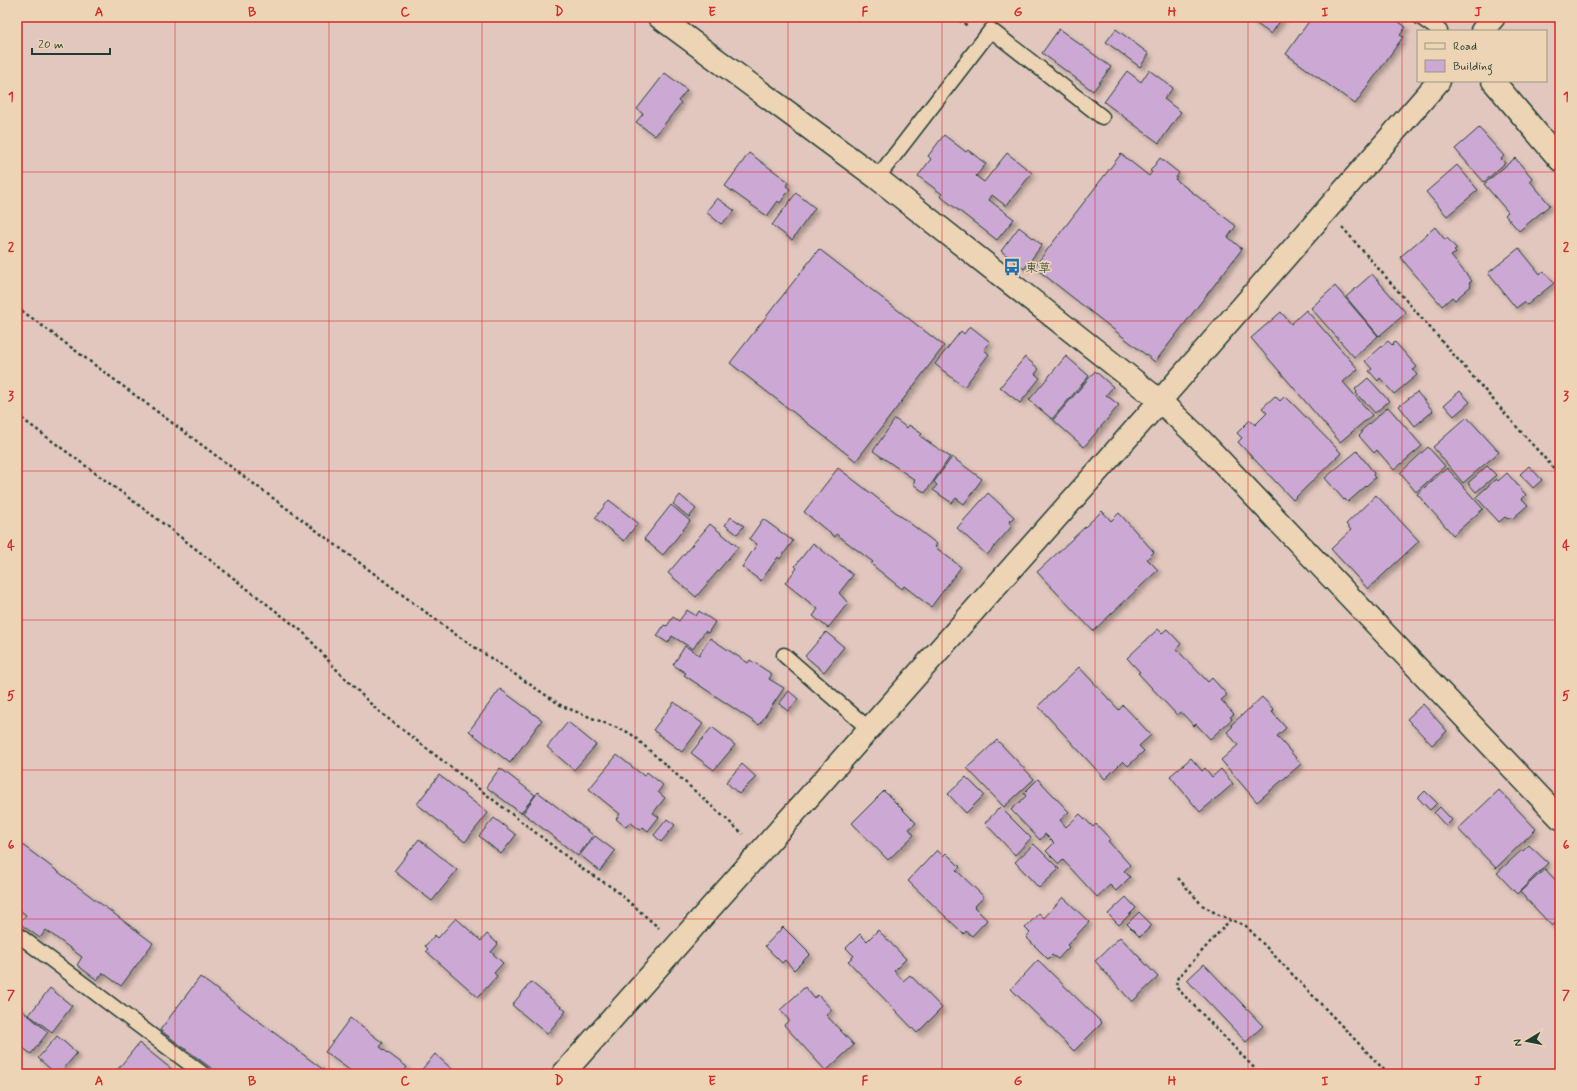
<svg xmlns="http://www.w3.org/2000/svg" width="1577" height="1091" font-family="Mynerve,'Klee One',sans-serif">
<style>
.building{fill:#cca9d4;stroke:#1f3d34;filter:url(#shadow)}
.lines{fill:none;stroke-linecap:round;stroke-linejoin:round}
.lane-casing{stroke:#1f3d34;stroke-width:17}
.street-casing{stroke:#1f3d34;stroke-width:25}
.secondary-casing{stroke:#1f3d34;stroke-width:25}
.path{stroke:#1f3d34;stroke-width:2.5;stroke-dasharray:3 3;stroke-linecap:butt}
.lane{stroke:#ecd4b4;stroke-width:14}
.street{stroke:#ecd4b4;stroke-width:22}
.secondary{stroke:#ecd4b4;stroke-width:22}
.grid{fill:none;stroke:#d62828;stroke-width:1;stroke-opacity:0.55}
.labels{text-anchor:middle;stroke-width:3.5;stroke-linejoin:round;paint-order:stroke}
.poi-label{font-size:13px;fill:#1f3d34;stroke:#ecd4b4;text-anchor:start}
.neatline{fill:none;stroke:#d62828;stroke-width:1.5}
.grid-label{font-size:13px;text-anchor:middle;font-weight:bold;fill:#d62828}
</style>
<defs>
<filter id="shadow"><feDropShadow dx="3.5" dy="3.5" stdDeviation="2" flood-color="#0004"/></filter>
</defs>
<rect width="100%" height="100%" fill="#e2c7be"/>
<filter id="ink" filterUnits="userSpaceOnUse"><feTurbulence type="fractalNoise" baseFrequency=".025" numOctaves="2"/><feDisplacementMap in="SourceGraphic" scale="8" xChannelSelector="R" yChannelSelector="G"/><feConvolveMatrix kernelMatrix="1 2 1 2 8 2 1 2 1" color-interpolation-filters="sRGB"/></filter>
<g filter="url(#ink)">
<!-- building -->
<path class="building" d="M1247,17H1283L1271,34Z
M1312,17H1392L1406,27L1400,35L1403,37L1355,104L1286,54Z
M1059,29L1111,67L1093,91L1042,53Z
M1116,29L1149,54L1140,67L1106,42Z
M1149,70L1173,88L1164,99L1181,112L1159,143L1104,102L1127,71L1141,82Z
M665,73L687,90L678,101L681,103L655,136L636,122L643,114L637,109Z
M1479,128L1504,156L1501,159L1505,163L1484,182L1455,149Z
M944,135L966,152L968,150L986,164L976,176L984,182L1007,153L1032,173L1006,206L992,195L989,200L1014,219L997,240L940,196L942,194L918,176L931,159L928,156Z
M749,153L789,182L786,186L790,189L780,203L778,201L767,216L725,186Z
M1121,154L1149,176L1152,172L1150,171L1160,158L1179,173L1175,179L1236,226L1228,237L1242,249L1155,362L1034,267Z
M1515,158L1533,179L1530,181L1550,205L1519,231L1505,215L1508,212L1484,184Z
M1457,165L1478,190L1447,216L1426,192Z
M796,193L815,208L792,240L772,225Z
M717,198L735,211L721,224L706,212Z
M1019,227L1042,245L1024,269L1001,251Z
M1435,227L1445,240L1447,238L1457,249L1454,251L1456,253L1451,256L1472,281L1469,283L1471,286L1455,300L1452,297L1442,306L1400,257Z
M1519,248L1540,274L1543,271L1554,283L1527,305L1524,302L1516,308L1488,273Z
M819,249L944,346L856,461L730,363Z
M1372,274L1406,313L1379,336L1346,297Z
M1335,286L1378,336L1354,357L1311,308Z
M1306,310L1358,369L1343,382L1372,415L1340,442L1251,338L1281,312L1291,324Z
M970,326L990,342L984,350L989,354L964,387L935,364L961,331L964,334Z
M1388,341L1392,345L1395,342L1417,367L1413,370L1417,375L1394,394L1380,378L1378,381L1369,371L1372,369L1365,361Z
M1066,356L1089,376L1052,419L1029,400Z
M1025,357L1039,369L1035,374L1040,378L1020,403L1000,387Z
M1095,371L1113,387L1106,395L1119,405L1084,447L1053,420Z
M1368,378L1389,401L1375,413L1363,400H1362L1356,393L1357,392L1355,389Z
M1460,391L1470,402L1454,416L1444,405Z
M1417,392L1433,411L1415,426L1399,406Z
M1275,396L1280,401L1285,396L1341,453L1293,500L1238,442L1242,438L1237,433L1250,420L1255,425L1267,413L1262,408Z
M1388,407L1422,446L1394,470L1377,450L1374,453L1359,436L1362,433L1361,431Z
M1467,417L1499,452L1463,483L1433,447Z
M895,419L907,428L909,425L922,434L920,436L950,457L925,493L913,484L915,480L873,451Z
M1428,447L1445,466L1416,492L1400,473Z
M1357,451L1374,473L1373,475L1375,478L1348,502L1345,499L1344,500L1325,478Z
M952,457L982,479L964,504L956,498L952,503L933,490L937,485L934,482Z
M1487,466L1496,475L1476,492L1468,483Z
M1529,466L1542,480L1533,488L1520,474Z
M838,468L937,544L935,547L961,567L931,607L904,586L902,589L871,564L873,562L836,534L835,537L804,512Z
M1447,468L1483,509L1453,535L1417,494Z
M1507,473L1526,495L1522,499L1528,505L1512,519L1510,517L1508,519L1505,517L1499,522L1476,497L1496,479L1498,481Z
M988,493L1014,517L1009,522L1012,526L987,555L957,528Z
M680,495L696,509L689,517L673,504Z
M1376,495L1419,541L1368,589L1331,549L1351,530L1346,524Z
M609,500L638,523L624,541L595,518Z
M671,505L690,521L663,555L644,539Z
M1102,511L1111,521L1119,513L1154,552L1147,559L1158,570L1093,631L1037,572Z
M731,517L744,526L737,534L725,525Z
M763,519L793,541L780,559L778,557L761,581L742,567L757,544L749,539Z
M710,524L738,547L696,597L668,573Z
M813,543L853,575L839,593L848,603L828,628L813,616L818,609L785,583L797,568L795,566Z
M687,610L696,616L699,611L715,622L708,633L705,631L693,649L672,636L668,643L657,636L664,625L667,626L673,617L679,621Z
M1158,629L1162,633L1167,629L1181,644L1176,649L1208,682L1212,678L1227,695L1221,700L1234,714L1230,717L1232,719L1210,739L1196,724L1194,726L1181,712L1177,715L1138,673L1140,672L1127,658Z
M826,632L844,647L824,672L805,656Z
M710,638L748,663L750,660L772,674L769,679L784,688L759,725L684,675L686,673L673,665L685,646L699,655Z
M1079,667L1119,710L1123,705L1151,735L1139,746L1144,751L1128,766L1123,761L1105,779L1038,706Z
M500,689L542,720L510,763L469,731Z
M789,691L798,699L788,711L779,704Z
M1262,697L1274,710L1272,712L1286,728L1277,736L1301,764L1257,802L1221,760L1238,745L1227,732L1233,726L1231,725Z
M674,702L703,724L682,752L653,730Z
M1423,704L1447,731L1432,745L1407,719Z
M568,722L596,745L574,770L547,747Z
M712,727L735,745L714,770L691,753Z
M997,740L1034,779L1004,807L967,768Z
M617,755L644,776L647,772L663,785L658,792L665,798L653,813L659,817L648,831L643,827L640,830L630,822L626,827L616,819L620,814L589,789Z
M1191,758L1202,771L1205,768L1212,777L1221,769L1233,784L1200,812L1170,776Z
M742,764L756,777L739,794L726,782Z
M500,768L535,795L521,813L486,787Z
M439,775L488,813L465,842L417,804Z
M966,777L984,795L966,813L948,794Z
M1038,779L1069,812L1060,820L1066,827L1080,814L1093,827L1096,824L1110,839L1108,841L1130,865L1124,871L1130,877L1116,891L1110,885L1097,897L1063,860L1059,864L1046,851L1054,843L1045,834L1040,840L1011,810L1026,796L1024,793Z
M1499,790L1536,829L1496,868L1458,829Z
M884,791L916,823L909,829L914,835L888,860L852,823Z
M1425,791L1437,803L1430,810L1418,798Z
M538,792L593,835L578,856L523,813Z
M1000,807L1031,838L1015,855L985,823Z
M1440,807L1452,820L1446,826L1434,813Z
M494,818L516,835L501,854L479,836Z
M667,819L675,825L661,842L654,835Z
M595,836L615,851L600,871L580,855Z
M419,839L457,870L432,901L394,871Z
M17,841L153,943L121,986L103,973L97,980L77,965L82,957L46,930L40,938L19,923L26,915L17,908Z
M1034,844L1059,869L1039,888L1015,862Z
M1529,845L1548,863L1517,894L1497,873L1522,850L1523,851Z
M937,850L943,856L946,853L960,867L956,870L984,897L974,907L987,920L972,936L966,931L964,934L908,881Z
M1545,869L1560,885V918L1552,926L1520,892Z
M1063,897L1089,922L1067,945L1069,947L1058,959L1052,955L1048,959L1026,937L1030,933L1025,928L1039,913L1044,918Z
M1126,897L1136,908L1119,925L1108,914Z
M1139,912L1152,925L1140,937L1127,924Z
M456,918L481,941L487,934L498,944L491,952L503,963L494,973L497,976L478,997L426,951L428,949L425,946L435,935L438,938Z
M783,927L810,954L794,970L785,960L782,963L765,946Z
M878,930L906,959L894,971L903,981L910,975L942,1008L917,1033L848,961L854,956L846,948L860,934L867,941Z
M1120,937L1158,977L1132,1002L1095,961Z
M1038,960L1102,1023L1074,1051L1011,989Z
M1204,964L1263,1026L1246,1042L1187,980Z
M200,977L329,1074H219L160,1030Z
M531,982L566,1011L547,1034L512,1005Z
M805,987L814,998L818,995L832,1010L826,1015L854,1045L826,1071L784,1025L789,1020L780,1010Z
M50,988L72,1006L52,1032L29,1015Z
M17,1006L48,1032L31,1054L17,1043Z
M350,1018L383,1043L380,1047L407,1067L402,1074H355L325,1052Z
M57,1036L77,1053L59,1074H56L38,1058Z
M139,1043L175,1072L174,1074H114Z
M435,1054L456,1073L455,1074H418Z"/>
<g class="lines">
<!-- lane casing -->
<g class="lane-casing">
<path id="lane" d="M1420,17L1440,31
M877,178L991,30L1102,117
M784,655L869,729
M17,934L203,1074"/>
</g>
<!-- street casing -->
<g class="street-casing">
<path id="street" d="M1493,81L1560,160"/>
</g>
<!-- secondary casing -->
<g class="secondary-casing">
<path id="secondary" d="M659,17L877,178L1160,401L1199,438L1560,818
M1482,31L1494,17
M563,1074L1160,401L1439,81"/>
</g>
<!-- path -->
<path class="path" d="M954,17L968,26
M1342,227L1530,442L1560,475
M17,307L455,634L562,706L630,733L743,834
M17,415L152,515L303,632L336,669L377,710L584,870L613,888L659,928
M1178,878L1202,905L1217,914L1246,926L1388,1074
M1231,919L1176,980L1177,988L1260,1074"/>
<!-- lane -->
<use href="#lane" class="lane"/>
<!-- street -->
<use href="#street" class="street"/>
<!-- secondary -->
<use href="#secondary" class="secondary"/>
</g>
</g>
<!-- grid -->
<path class="grid" d="M175,17V1074M329,17V1074M482,17V1074M635,17V1074M788,17V1074M942,17V1074M1095,17V1074M1248,17V1074M1402,17V1074M17,172H1560M17,321H1560M17,471H1560M17,620H1560M17,770H1560M17,919H1560"/>
<!-- icons -->
<defs>
<g id="bus-bare" transform="scale(1.38)"><path d="M-5-6H5V4H4V6H2V4H-2V6H-4V4H-5ZM-3.5-4V0h7V-4ZM-3.5 1.2v1.5H-2V1.2ZM2 1.2v1.5H3.5V1.2Z" fill="#1f6fb2" stroke="#ecd4b4" stroke-width="2.5" paint-order="stroke"/></g>
</defs>
<g fill-rule="evenodd">
<use href="#bus-bare" x="1012" y="267"/>
</g>
<g class="labels">
<!-- poi labels -->
<g class="poi-label">
<text x="1025" y="272">東草</text>
</g>
</g>
<!-- margin -->
<rect width="1577" height="1091" fill="none" stroke="#ecd4b4" stroke-width="44"/>
<!-- legend -->
<rect x="1417" y="30" width="130" height="52" fill="#ecd4b4" stroke="#9a9881"/>
<rect x="1425" y="43" width="20" height="6" fill="#ecd4b4" stroke="#9a9881"/>
<text x="1453" y="50" font-size="12" fill="#1f3d34">Road</text>
<rect x="1425" y="60" width="20" height="12" fill="#cca9d4" stroke="#9a9881"/>
<text x="1453" y="70" font-size="12" fill="#1f3d34">Building</text>
<!-- north arrow -->
<g transform="translate(1527 1041) rotate(260)" stroke="#ecd4b4" stroke-width="3" paint-order="stroke">
<path d="M0-3L7 15L0 10L-7 15Z" fill="#1f3d34"/>
<text y="-6" font-size="11" font-weight="bold" text-anchor="middle" fill="#1f3d34">N</text>
</g>
<!-- scale -->
<path d="M32 48v6h78v-6" fill="none" stroke="#1f3d34" stroke-width="2"/>
<text x="38" y="48" font-size="12" fill="#1f3d34" stroke="#ecd4b4" stroke-width="3" paint-order="stroke">20 m</text>
<rect x="22" y="22" width="1533" height="1047" class="neatline"/>
<g class="grid-label">
<text x="99" y="16">A</text>
<text x="252" y="16">B</text>
<text x="405" y="16">C</text>
<text x="559" y="16">D</text>
<text x="712" y="16">E</text>
<text x="865" y="16">F</text>
<text x="1018" y="16">G</text>
<text x="1172" y="16">H</text>
<text x="1325" y="16">I</text>
<text x="1478" y="16">J</text>
<text x="11" y="101">1</text>
<text x="1566" y="101">1</text>
<text x="11" y="251">2</text>
<text x="1566" y="251">2</text>
<text x="11" y="400">3</text>
<text x="1566" y="400">3</text>
<text x="11" y="550">4</text>
<text x="1566" y="550">4</text>
<text x="11" y="700">5</text>
<text x="1566" y="700">5</text>
<text x="11" y="849">6</text>
<text x="1566" y="849">6</text>
<text x="11" y="999">7</text>
<text x="1566" y="999">7</text>
<text x="99" y="1085">A</text>
<text x="252" y="1085">B</text>
<text x="405" y="1085">C</text>
<text x="559" y="1085">D</text>
<text x="712" y="1085">E</text>
<text x="865" y="1085">F</text>
<text x="1018" y="1085">G</text>
<text x="1172" y="1085">H</text>
<text x="1325" y="1085">I</text>
<text x="1478" y="1085">J</text>
</g>
</svg>
